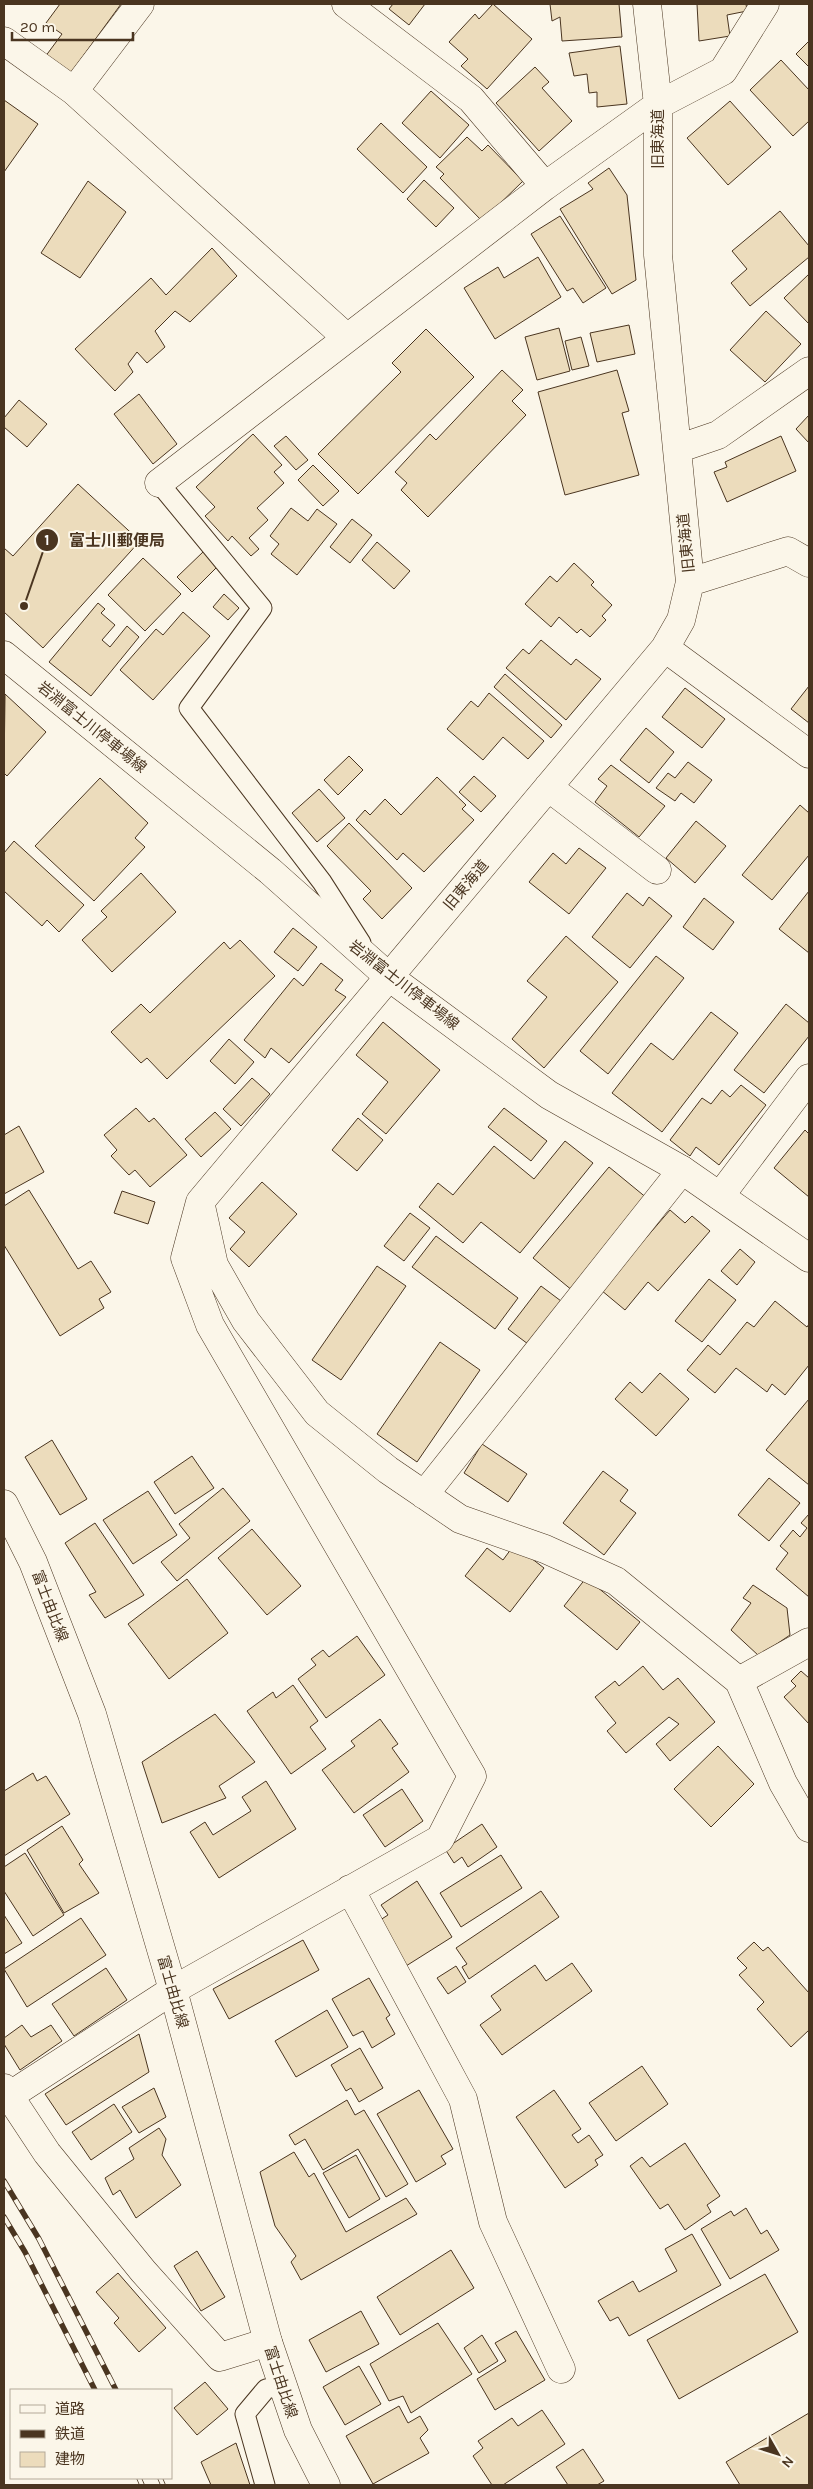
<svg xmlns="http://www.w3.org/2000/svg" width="813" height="2489" font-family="Karla,'Noto Sans JP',sans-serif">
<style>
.building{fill:#ecdcbc;stroke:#4a3520}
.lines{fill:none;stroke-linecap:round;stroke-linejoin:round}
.lane-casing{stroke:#4a3520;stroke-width:21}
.street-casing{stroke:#4a3520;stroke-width:29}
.secondary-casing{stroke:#4a3520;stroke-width:29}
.lane{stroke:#fbf6e9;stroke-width:19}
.street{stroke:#fbf6e9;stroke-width:28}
.secondary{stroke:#fbf6e9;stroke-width:28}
.rail-casing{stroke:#4a3520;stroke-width:5.5}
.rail{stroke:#fbf6e9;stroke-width:4;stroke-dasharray:11;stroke-linecap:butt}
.labels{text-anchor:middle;stroke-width:4;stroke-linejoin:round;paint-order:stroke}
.street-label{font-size:15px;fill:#4a3520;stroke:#fbf6e9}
.leader{fill:none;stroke:#4a3520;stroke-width:2}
.callout-dot{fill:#4a3520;stroke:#fbf6e9;stroke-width:2}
.mark-label{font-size:15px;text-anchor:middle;font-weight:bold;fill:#fff}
.callout-label{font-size:16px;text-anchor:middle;font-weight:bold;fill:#4a3520;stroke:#fbf6e9;stroke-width:4;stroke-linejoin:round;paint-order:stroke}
</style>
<rect width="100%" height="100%" fill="#fbf6e9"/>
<!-- building -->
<path class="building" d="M60,4H121L70,74L45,57L62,34L46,23Z
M393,4H425L409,25L389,9Z
M493,4L532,39L487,89L461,66L468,59L449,42L475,14L479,19Z
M550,4H619L622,37L562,41L560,17L552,21Z
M697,4H746L747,11L727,15L730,36L699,41Z
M809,41V67L796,54Z
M620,46L627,104L597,107V92L589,93L587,74L574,76L569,53Z
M781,60L809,90V121L793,136L750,90Z
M535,67L549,82L542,88L572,121L539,151L496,103Z
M431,91L469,125L440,158L402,123Z
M4,100L38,124L4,172Z
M730,101L771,147L728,185L687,138Z
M381,123L427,167L403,193L357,149Z
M467,137L482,151L488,145L523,181L482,221L440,178L444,174L436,167Z
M609,168L627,195L636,280L612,294L560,209L593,189L588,183Z
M424,180L454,208L436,227L407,199Z
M88,181L126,212L80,278L41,253Z
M780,211L809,246V257L750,306L731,283L747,269L732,251Z
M560,216L606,288L583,303L573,288L567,291L531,234Z
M212,248L237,276L190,322L175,311L155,331L165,347L147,363L137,352L128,364L133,372L115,391L75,349L151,278L166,295Z
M538,257L561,297L495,339L464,288L498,267L504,278Z
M809,274V324L784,298Z
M766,311L801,344L765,382L730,350Z
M629,325L635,354L597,362L590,333Z
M559,328L570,371L537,380L525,337Z
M426,329L474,377L358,494L318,454L401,372L392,363Z
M581,337L589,366L572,370L565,341Z
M502,370L523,390L512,401L526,415L428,517L401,490L407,483L395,472L430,434L436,440Z
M617,370L629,411L622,413L639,475L565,495L538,392Z
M139,394L177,444L153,464L114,414Z
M19,400L47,424L27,447L4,427V418Z
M809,415V443L796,429Z
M253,434L282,465L274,472L284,483L257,508L268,520L249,538L259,549L251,556L232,536L228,541L205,516L215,507L196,487Z
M286,436L308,460L296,470L274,446Z
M781,436L796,471L727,502L714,472L727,467L725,462Z
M313,465L339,491L323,506L298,480Z
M78,484L140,541L43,648L4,612V548L13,556Z
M291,508L308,521L317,509L337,524L297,575L271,554L279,544L270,536Z
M352,519L372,535L350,563L330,547Z
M377,542L410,571L394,589L362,560Z
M204,551L218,566L192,592L177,577Z
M143,558L181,594L145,631L108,595Z
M574,563L594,582L591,585L612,605L602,616L606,620L590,637L581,629L577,633L559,617L551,627L525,604L550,576L557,582Z
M224,594L239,608L228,620L213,607Z
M98,603L105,609L101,613L115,625L102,640L110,647L127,626L139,637L91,696L49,662Z
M183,612L210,636L153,700L120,670L156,629L163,635Z
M541,640L571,665L576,659L601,679L566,720L506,668L523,649L529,654Z
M505,674L562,725L551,738L494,687Z
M809,686V723L791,709Z
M685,688L725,719L702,748L662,717Z
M489,693L544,741L528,759L503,737L483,760L447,729L471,701L478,707Z
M5,694L46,732L7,776L4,773Z
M646,728L674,752L649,783L620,760Z
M349,756L363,770L338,795L324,780Z
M688,762L712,780L694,803L681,793L675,801L656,788L668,773L675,778Z
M611,765L665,806L639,837L595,802L607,786L598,779Z
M474,776L496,796L481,812L459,792Z
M437,777L466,805L462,809L474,820L424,872L403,853L397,860L356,820L365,810L370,815L385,799L401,815Z
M100,778L148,823L135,838L145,847L94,901L35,846Z
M319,789L345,818L317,842L292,813Z
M800,805L809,813V855L772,900L742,875Z
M696,821L726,846L695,883L666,858Z
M349,823L412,888L382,919L363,899L371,891L327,846Z
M14,841L84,905L59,932L47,920L42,926L4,891V853Z
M579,848L606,868L569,914L529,882L553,853L566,864Z
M141,873L176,912L112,972L82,940L107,917L101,911Z
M809,891V953L779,929Z
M627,893L643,906L649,897L672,916L630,968L592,937Z
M704,898L734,922L713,950L683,927Z
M293,928L317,947L298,971L274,952Z
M566,936L618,982L544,1068L512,1039L547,997L527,981Z
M240,940L275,976L167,1079L147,1058L141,1063L111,1032L141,1004L150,1013L224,942L230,949Z
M656,956L684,978L608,1074L580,1051Z
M321,963L343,980L335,990L346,997L289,1063L271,1048L265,1058L244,1040L294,978L303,986Z
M786,1004L809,1023V1036L764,1093L734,1070Z
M711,1012L738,1033L662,1132L612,1093L651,1043L673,1060Z
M383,1022L440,1070L386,1134L362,1114L388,1082L356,1055Z
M229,1039L254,1062L235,1084L210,1061Z
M252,1078L270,1094L241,1126L223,1109Z
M741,1085L766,1105L719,1165L696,1147L690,1156L670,1140L702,1098L711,1104L722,1090L730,1097Z
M136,1108L149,1122L154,1118L187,1155L150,1187L135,1170L129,1175L111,1156L117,1150L104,1135Z
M504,1108L547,1141L531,1161L488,1127Z
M215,1112L231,1129L201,1157L185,1139Z
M358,1118L383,1140L357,1171L332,1150Z
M19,1126L44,1172L4,1194V1135Z
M805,1130L809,1134V1197L774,1168Z
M565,1141L593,1163L520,1253L481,1222L463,1243L419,1207L438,1183L453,1195L494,1146L534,1179Z
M609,1167L648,1199L573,1291L533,1258Z
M262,1182L297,1214L249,1267L230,1249L245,1232L229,1218Z
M29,1190L78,1269L91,1261L111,1292L99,1299L104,1308L60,1336L4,1245V1206Z
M122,1191L155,1202L148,1224L114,1213Z
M670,1210L685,1223L692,1216L710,1231L658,1291L648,1282L625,1310L601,1290Z
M410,1213L430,1228L404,1261L384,1246Z
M436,1236L518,1298L495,1329L412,1267Z
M740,1249L755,1262L737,1285L721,1271Z
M377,1266L406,1286L341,1380L312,1360Z
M709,1279L736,1300L702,1342L675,1321Z
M541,1286L561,1301L528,1344L508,1329Z
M775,1301L807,1327L809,1324V1365L785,1395L772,1384L767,1392L736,1368L715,1393L687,1370L708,1345L720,1355L747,1322L754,1327Z
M440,1342L480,1370L417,1462L377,1434Z
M660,1373L689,1399L656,1436L615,1399L630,1382L642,1393Z
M809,1399V1485L766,1450Z
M52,1440L87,1499L60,1515L25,1457Z
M482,1444L527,1474L508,1502L464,1473Z
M192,1456L214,1488L175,1514L154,1482Z
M603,1471L628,1490L620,1501L636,1513L604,1555L563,1523Z
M769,1478L800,1503L769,1541L738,1515Z
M223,1488L250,1521L177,1581L161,1562L190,1538L179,1524Z
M148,1491L177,1535L133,1564L103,1520Z
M809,1514V1597L776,1569L788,1553L780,1546L793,1530L800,1537L807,1528L801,1523Z
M95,1523L144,1595L105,1618L89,1595L96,1592L65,1543Z
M252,1529L301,1586L267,1615L218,1558Z
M514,1545L544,1568L510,1612L465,1576L487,1548L503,1560Z
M586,1578L640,1622L617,1650L564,1606Z
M187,1579L228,1633L169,1679L128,1624Z
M753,1585L787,1608L790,1635L759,1656L731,1630L751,1603L743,1598Z
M357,1636L385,1675L326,1718L298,1679L316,1665L311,1659L323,1650L329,1657Z
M643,1666L663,1690L678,1678L715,1722L670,1761L656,1744L679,1724L669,1717L626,1753L607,1731L616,1723L595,1697L615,1681L619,1686Z
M801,1671L809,1678V1724L784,1697L796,1686L791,1681Z
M293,1685L318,1721L310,1727L326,1749L291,1774L247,1711L273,1692L276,1698Z
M215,1714L255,1762L219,1786L226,1798L162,1823L142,1762Z
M380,1719L398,1744L392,1748L409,1772L354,1813L322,1770L355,1746L351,1741Z
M718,1746L754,1784L711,1827L674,1789Z
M33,1773L37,1781L46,1776L70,1814L4,1856V1791Z
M266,1781L296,1829L219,1878L190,1832L205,1822L213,1835L251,1811L242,1797Z
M402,1789L423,1821L385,1847L363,1815Z
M482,1824L497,1847L468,1867L462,1857L454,1863L445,1849Z
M62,1826L83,1860L79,1864L99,1893L64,1913L27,1850Z
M25,1853L64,1915L33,1936L4,1891V1867Z
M501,1855L522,1888L461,1927L440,1893Z
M417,1881L452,1937L406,1966L377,1922L388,1915L381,1905Z
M541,1891L559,1917L469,1979L462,1967L467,1964L456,1948Z
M4,1915L22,1943L4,1954Z
M81,1918L106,1955L27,2007L4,1969Z
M303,1940L319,1970L229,2019L213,1989Z
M754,1942L763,1951L768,1947L809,1993V2030L791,2047L757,2009L764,2002L739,1975L747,1968L737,1958Z
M572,1963L592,1991L502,2055L480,2025L501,2010L491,1996L535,1965L546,1981Z
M456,1966L466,1982L448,1994L437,1978Z
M106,1968L127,2000L74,2036L52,2004Z
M369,1978L390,2015L386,2018L395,2034L372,2048L363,2031L353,2036L332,1999Z
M327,2010L348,2047L296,2077L275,2041Z
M22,2025L31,2037L51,2025L62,2041L20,2070L4,2044V2038Z
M139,2034L149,2072L66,2125L45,2094Z
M360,2048L383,2088L359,2102L351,2088L346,2091L331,2065Z
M642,2066L668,2104L616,2141L589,2103Z
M154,2088L166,2117L139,2133L122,2107Z
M419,2090L453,2149L441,2156L446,2164L416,2182L377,2114Z
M554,2090L581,2129L572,2135L578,2143L589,2135L603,2155L595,2160L598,2165L565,2188L516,2117Z
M347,2100L355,2115L364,2110L408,2184L386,2197L358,2149L323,2170L305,2139L295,2145L289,2135Z
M114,2104L132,2132L91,2160L72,2132Z
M159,2128L166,2139L162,2155L181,2185L136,2218L120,2190L113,2195L105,2178L134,2159L129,2148Z
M685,2143L720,2196L707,2205L711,2212L685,2230L668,2204L660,2209L630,2166L642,2157L650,2167Z
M294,2152L309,2177L314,2173L346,2232L406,2198L417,2214L301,2280L291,2262L296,2256L275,2226L260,2172Z
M356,2155L380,2199L349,2218L323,2173Z
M746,2208L761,2234L767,2230L779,2250L730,2279L701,2229L731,2211L734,2216Z
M692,2234L721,2285L629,2336L618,2317L610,2321L598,2301L633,2281L639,2292L677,2271L665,2249Z
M451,2250L474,2288L400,2335L377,2297Z
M197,2251L225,2297L201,2311L174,2266Z
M118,2273L166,2328L139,2352L114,2323L119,2318L96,2292Z
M765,2274L798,2332L679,2399L647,2340Z
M361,2311L379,2344L326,2372L309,2340Z
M438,2323L472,2374L411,2413L403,2396L389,2401L370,2364Z
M516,2331L545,2380L495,2410L477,2379L506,2361L495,2343Z
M482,2335L498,2361L479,2373L464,2348Z
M359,2366L381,2404L345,2425L323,2387Z
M205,2382L228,2409L197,2435L174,2408Z
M399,2406L408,2423L420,2416L428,2430L420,2438L429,2453L373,2484L346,2436Z
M542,2410L565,2444L503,2485H492L473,2456L483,2448L478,2441L512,2418L518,2426Z
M809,2413V2485H740L726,2462Z
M236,2443L250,2485H211L201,2462Z
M583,2449L604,2481L597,2485H568L556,2467Z"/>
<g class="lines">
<!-- lane casing -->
<g class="lane-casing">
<path id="lane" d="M159,483L262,608L189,708L322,882L361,943
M265,2485L245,2414L266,2389L283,2385"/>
</g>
<!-- street casing -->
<g class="street-casing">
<path id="street" d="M346,4L471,99L545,186
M4,41L74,91L347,338
M74,91L140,4
M677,449L718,435L809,371
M159,483L545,186L658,105L723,71L765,4
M690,582L788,551L809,563
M665,648L809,754
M548,787L657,870
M720,1196L809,1078
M201,1206L214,1265L246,1321L317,1413L388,1470L460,1519L545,1549L616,1581L739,1681L783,1783L809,1828
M424,1495L682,1170
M739,1681L809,1642
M350,1889L463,2099L493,2222L561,2369
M4,2088L47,2153L143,2271L220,2357L268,2342
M9,2096L173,1990L440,1839L472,1776L210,1325L185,1258L200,1202L665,648L681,620L690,582L658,255V105L647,4"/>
</g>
<!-- secondary casing -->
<g class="secondary-casing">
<path id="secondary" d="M4,655L270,871L389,977L549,1095L682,1170L809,1258
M4,1504L33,1562L92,1714L173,1990L268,2342L298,2430L326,2485"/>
</g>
<!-- lane -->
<use href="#lane" class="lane"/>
<!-- street -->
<use href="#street" class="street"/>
<!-- secondary -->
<use href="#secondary" class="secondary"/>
<!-- rail casing -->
<g class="rail-casing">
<path id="rail" d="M4,2181L39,2239L116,2390
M4,2217L25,2252L95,2390
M139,2478L142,2485
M160,2478L163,2485"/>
</g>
<!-- rail -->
<use href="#rail" class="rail"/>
</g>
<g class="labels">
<!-- street labels -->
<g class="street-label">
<text transform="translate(658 139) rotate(-90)" y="5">旧東海道</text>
<text transform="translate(686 543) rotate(-96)" y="5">旧東海道</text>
<text transform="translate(92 727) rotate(39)" y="5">岩淵富士川停車場線</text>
<text transform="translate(466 885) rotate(-50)" y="5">旧東海道</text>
<text transform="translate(404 985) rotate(38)" y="5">岩淵富士川停車場線</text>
<text transform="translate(50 1606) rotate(69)" y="5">富士由比線</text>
<text transform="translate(173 1992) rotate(74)" y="5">富士由比線</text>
<text transform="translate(281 2382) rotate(72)" y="5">富士由比線</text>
</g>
</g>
<!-- callouts -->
<path class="leader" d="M24 606L47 540"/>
<g class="callout-dot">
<circle cx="24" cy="606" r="5"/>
<circle cx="47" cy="540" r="12"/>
</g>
<g class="mark-label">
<text x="47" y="545">1</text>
</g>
<g class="callout-label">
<text x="117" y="546">富士川郵便局</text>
</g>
<!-- border -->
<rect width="813" height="2489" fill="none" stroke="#4a3520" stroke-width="10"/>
<!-- legend -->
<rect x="10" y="2389" width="162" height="90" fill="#fbf6e9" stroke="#b4a999"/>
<rect x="20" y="2405" width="25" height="8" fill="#fbf6e9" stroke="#b4a999"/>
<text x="55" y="2414" font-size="15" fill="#4a3520">道路</text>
<rect x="20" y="2430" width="25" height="8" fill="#4a3520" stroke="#b4a999"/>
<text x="55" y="2439" font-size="15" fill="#4a3520">鉄道</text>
<rect x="20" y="2452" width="25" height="15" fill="#ecdcbc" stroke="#b4a999"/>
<text x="55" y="2464" font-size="15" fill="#4a3520">建物</text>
<!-- north arrow -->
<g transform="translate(778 2454) rotate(129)" stroke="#fbf6e9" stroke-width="4" paint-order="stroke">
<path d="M0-4L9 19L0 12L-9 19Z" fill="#4a3520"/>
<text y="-8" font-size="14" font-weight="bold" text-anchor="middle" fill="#4a3520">N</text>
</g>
<!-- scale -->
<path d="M12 32v8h121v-8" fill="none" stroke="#4a3520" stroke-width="2.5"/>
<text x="20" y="32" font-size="15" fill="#4a3520" stroke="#fbf6e9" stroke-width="4" paint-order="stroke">20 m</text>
</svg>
